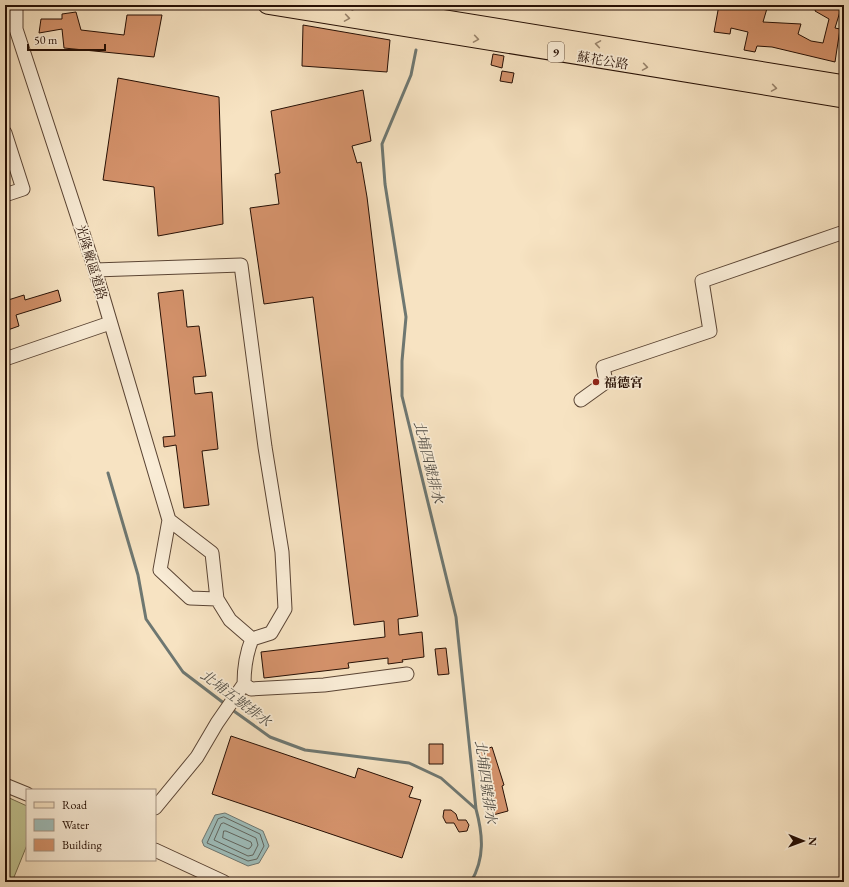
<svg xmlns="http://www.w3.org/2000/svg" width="849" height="887" font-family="'EB Garamond','Noto Serif TC',serif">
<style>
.green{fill:#c0c390;stroke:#73694a}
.water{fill:#9ebdba;stroke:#6e7771}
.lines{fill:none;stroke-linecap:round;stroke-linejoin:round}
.shore{stroke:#62665f;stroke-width:1}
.stream{stroke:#6e7771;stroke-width:3}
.building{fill:#d4926b;stroke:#260f04}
.minor-casing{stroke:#5a4434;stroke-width:15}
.major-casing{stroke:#260f04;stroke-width:19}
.minor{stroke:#faedd7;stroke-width:13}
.major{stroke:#f7e3c2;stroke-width:17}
.oneway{stroke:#99846c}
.poi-dot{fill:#8f2418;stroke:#faedd7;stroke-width:1.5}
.labels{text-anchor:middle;stroke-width:3.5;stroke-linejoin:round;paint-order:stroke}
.shield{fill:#faedd7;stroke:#665243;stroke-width:1}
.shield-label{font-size:12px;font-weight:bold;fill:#260f04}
.street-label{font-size:13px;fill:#260f04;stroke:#faedd7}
.poi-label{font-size:13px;font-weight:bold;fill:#260f04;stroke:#faedd7;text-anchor:start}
.water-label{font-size:14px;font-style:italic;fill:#504c44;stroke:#faedd7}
</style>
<rect width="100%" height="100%" fill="#f7e3c2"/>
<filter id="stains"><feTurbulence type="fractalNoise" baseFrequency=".005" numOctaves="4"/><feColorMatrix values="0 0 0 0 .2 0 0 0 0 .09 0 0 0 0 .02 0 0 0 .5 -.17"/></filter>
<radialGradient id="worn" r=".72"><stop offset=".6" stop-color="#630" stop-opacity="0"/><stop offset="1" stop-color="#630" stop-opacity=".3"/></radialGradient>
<!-- green -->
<path class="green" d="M5,796L27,806V845L12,882H5Z"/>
<!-- water -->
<path class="water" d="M225,813L263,831L269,846L259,863L248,866L204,846L202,841L215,815Z"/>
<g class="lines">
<!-- shore -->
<path class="shore" d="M224,817L260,834L264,846L257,859L248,861L207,843L218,819Z
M224,823L256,838L258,845L253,855L248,856L214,840L221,824Z
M224,831H226L251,842L252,845L250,848L248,849L223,838Z"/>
<!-- stream -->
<path class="stream" d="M416,50L411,75L382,144L385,184L406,317L402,361V396L456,617L476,809C483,835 485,858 471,882
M108,473L138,575L146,619L183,672L225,704
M231,709L270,737L305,750L409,763L441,778L476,809"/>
</g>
<!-- building -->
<path class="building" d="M719,5H768L763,22L801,24L798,34L811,41L823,43L829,19L815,11L817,5H842L835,28L840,29L835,62L772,47L757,46L755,52L744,50L748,32L731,28L730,34L714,32Z
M76,12L81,30L124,35L127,15H162L154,57L64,48L62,29L39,33L41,19H62V14Z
M303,25L390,40L387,72L302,66Z
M493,54L504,56L502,68L491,65Z
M502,71L514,73L512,83L500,81Z
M118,78L219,97L223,224L158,236L154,187L103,180Z
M363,90L371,141L352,146L357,163L361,162L367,197L418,616L398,619L399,635L422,632L424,657L402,660L403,662L388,664V658L348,663L349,668L264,678L261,652L385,637L384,621L354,625L313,297L264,304L250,208L279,204L275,174L280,173L271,111Z
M58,290L61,301L16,315L19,326L5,331V301L24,295L25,300Z
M183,290L187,327L199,326L206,376L193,377L195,394L212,392L218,449L202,451L209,505L184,508L176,445L164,447L163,437L175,436L158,293Z
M446,648L449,674L438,675L435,649Z
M231,736L355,778L358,768L413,787L409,797L421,800L402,858L212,794Z
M429,744H443V764H429Z
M492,747L504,785L502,786L508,811L493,815L489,797H492L477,752Z
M444,810H451L456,814L458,820H466L469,825L467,831L459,832L454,823H446L443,817Z"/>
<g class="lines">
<!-- minor casing -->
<g class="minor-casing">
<path id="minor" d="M16,5V29L95,270L169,520L160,570L190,598L217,599L212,553L169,520
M5,133L23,189L5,195
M95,270L241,265L265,447L282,552L285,609L271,633L252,639L230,620L217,599
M5,359L110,323
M581,400L606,382L603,367L710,331L702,281L844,232
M252,639C246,654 244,668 244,684L251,689L324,685L407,674
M5,785L27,794
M155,808L197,757L217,723L244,684
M155,850L224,882"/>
</g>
<!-- major casing -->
<g class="major-casing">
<path id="major" d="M267,5L844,99
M360,5L844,84"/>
</g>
<!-- minor -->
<use href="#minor" class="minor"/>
<!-- major -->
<use href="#major" class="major"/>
</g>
<!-- one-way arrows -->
<defs><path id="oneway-chevron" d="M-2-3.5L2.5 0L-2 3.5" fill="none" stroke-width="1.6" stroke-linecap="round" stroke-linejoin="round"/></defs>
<g class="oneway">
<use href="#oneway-chevron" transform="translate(347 18) rotate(9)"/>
<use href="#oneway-chevron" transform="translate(476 39) rotate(9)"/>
<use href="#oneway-chevron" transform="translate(598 44) rotate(-171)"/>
<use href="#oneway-chevron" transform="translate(645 67) rotate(9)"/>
<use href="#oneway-chevron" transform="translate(774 88) rotate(9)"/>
</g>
<!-- markers -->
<circle class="poi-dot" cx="596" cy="382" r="4"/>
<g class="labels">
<!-- shield labels -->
<rect class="shield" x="548" y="42" width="16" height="20" rx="3"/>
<g class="shield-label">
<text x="556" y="56">9</text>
</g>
<!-- street labels -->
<g class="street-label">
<text transform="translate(603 60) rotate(9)" y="5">蘇花公路</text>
<text transform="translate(92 262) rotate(73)" y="5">光隆廠區道路</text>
</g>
<!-- poi labels -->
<g class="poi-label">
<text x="604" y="387">福德宮</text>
</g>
<!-- water labels -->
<g class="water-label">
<text transform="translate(429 462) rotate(76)" y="5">北埔四號排水</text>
<text transform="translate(236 698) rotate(37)" y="5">北埔五號排水</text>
<text transform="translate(486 782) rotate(82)" y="5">北埔四號排水</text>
</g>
</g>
<!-- margin -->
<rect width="849" height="887" fill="none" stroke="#f7e3c2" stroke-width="20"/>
<rect x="6" y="6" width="837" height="875" fill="none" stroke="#260f04" stroke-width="2"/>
<rect x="10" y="10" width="829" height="867" fill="none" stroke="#260f04"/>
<!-- legend -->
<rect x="26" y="789" width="130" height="72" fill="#faedd7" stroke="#a59483"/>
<rect x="34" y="802" width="20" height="6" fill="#f7e3c2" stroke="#a59483"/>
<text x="62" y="809" font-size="12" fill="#260f04">Road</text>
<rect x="34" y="819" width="20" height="12" fill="#9ebdba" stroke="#a59483"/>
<text x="62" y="829" font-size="12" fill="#260f04">Water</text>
<rect x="34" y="839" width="20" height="12" fill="#d4926b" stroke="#a59483"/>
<text x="62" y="849" font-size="12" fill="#260f04">Building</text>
<!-- north arrow -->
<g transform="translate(803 841) rotate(91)" stroke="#faedd7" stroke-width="3" paint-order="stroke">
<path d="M0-3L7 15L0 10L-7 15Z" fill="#260f04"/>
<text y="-6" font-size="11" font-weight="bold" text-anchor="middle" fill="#260f04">N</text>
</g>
<!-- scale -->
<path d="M28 44v6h77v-6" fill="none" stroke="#260f04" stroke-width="2"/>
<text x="34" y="44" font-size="12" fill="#260f04" stroke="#faedd7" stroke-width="3" paint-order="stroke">50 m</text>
<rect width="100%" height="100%" filter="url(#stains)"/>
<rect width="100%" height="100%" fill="url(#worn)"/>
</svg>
